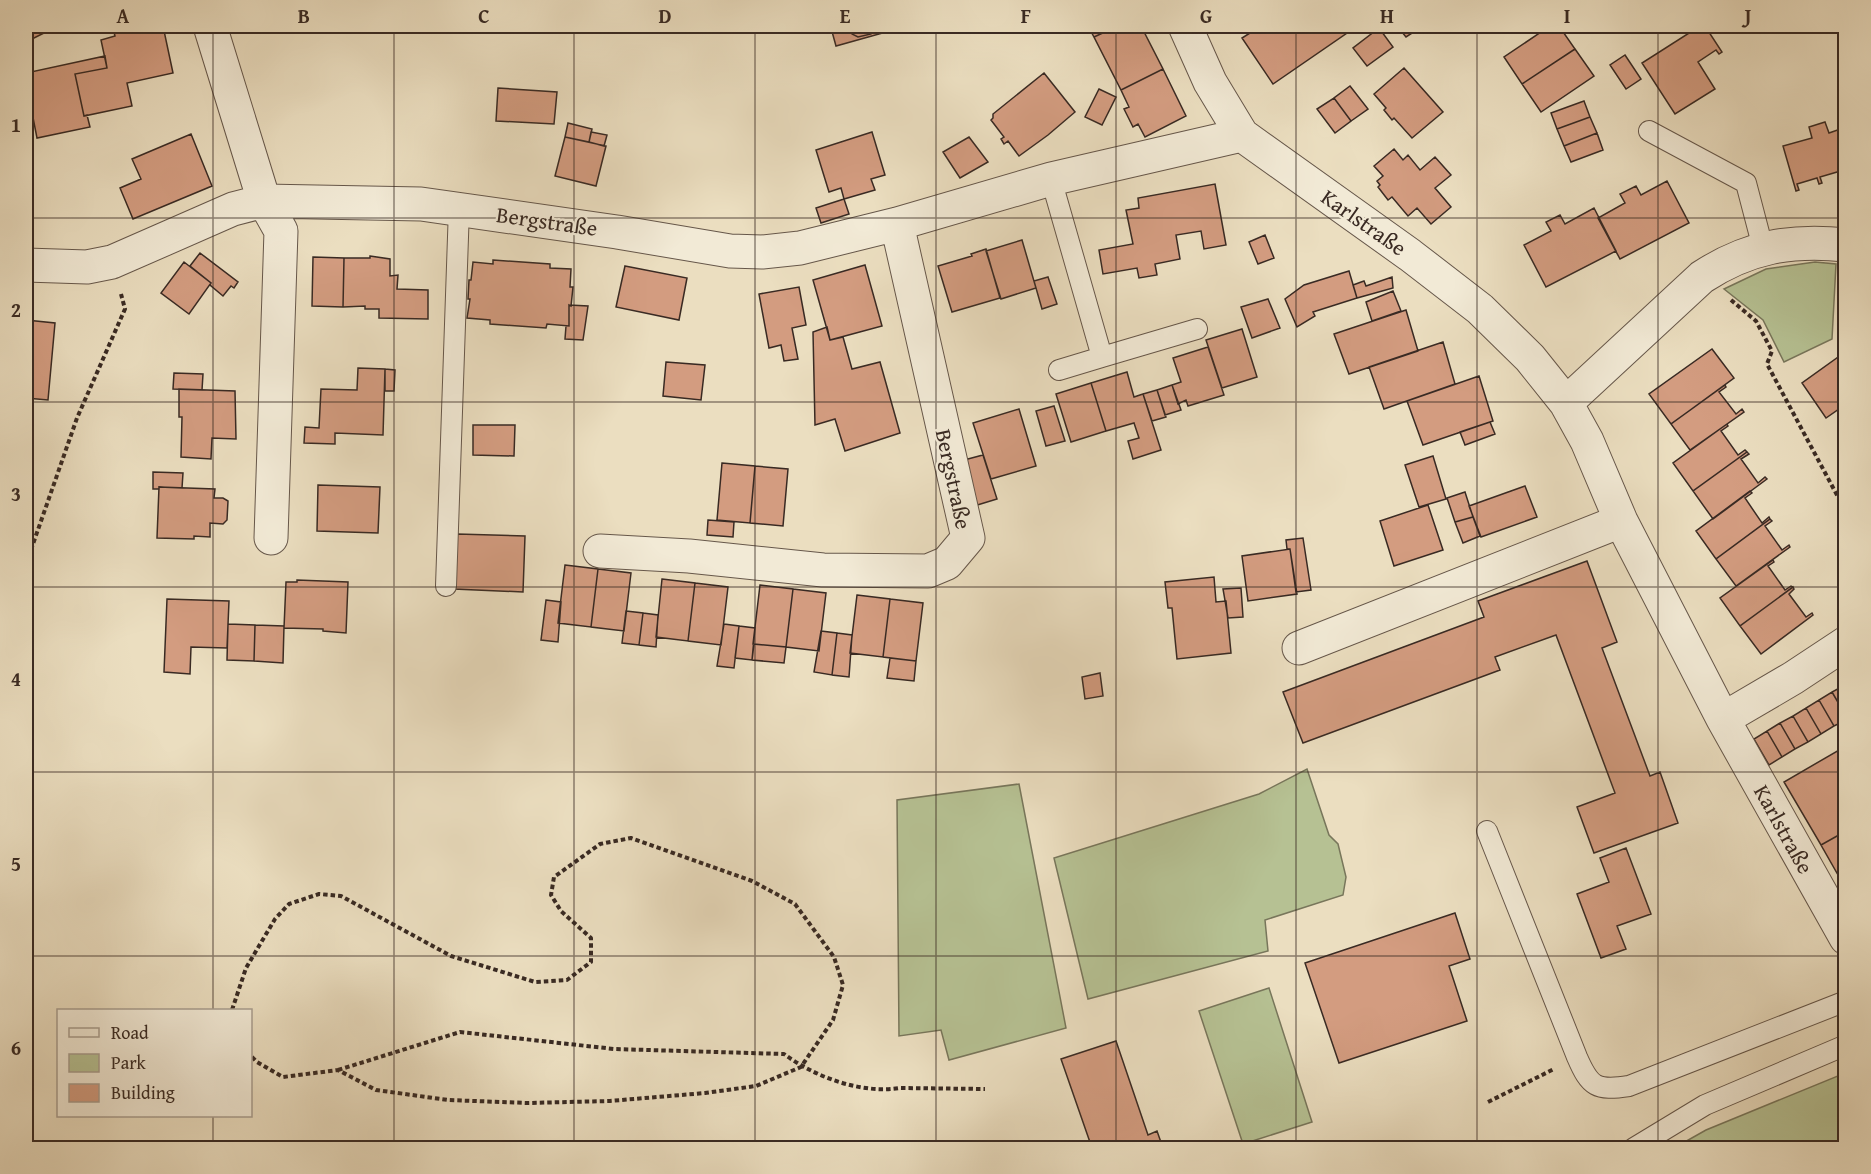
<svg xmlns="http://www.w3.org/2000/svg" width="1871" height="1174" font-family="'Gentium Book Plus',serif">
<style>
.green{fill:#b6c193;stroke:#78765b;stroke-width:1.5}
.building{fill:#d39c80;stroke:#392a23;stroke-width:1.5}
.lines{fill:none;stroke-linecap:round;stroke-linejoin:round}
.lane-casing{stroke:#66574a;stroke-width:22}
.street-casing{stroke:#66574a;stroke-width:35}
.path{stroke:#392a23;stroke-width:4;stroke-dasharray:4.5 3;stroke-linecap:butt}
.lane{stroke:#f2ead6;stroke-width:20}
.street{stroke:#f2ead6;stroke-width:33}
.grid{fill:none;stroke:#392a23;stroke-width:1.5;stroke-opacity:0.55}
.labels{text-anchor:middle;stroke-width:4.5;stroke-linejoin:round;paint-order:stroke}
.street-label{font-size:22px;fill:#392a23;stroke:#f2ead6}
.neatline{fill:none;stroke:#392a23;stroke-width:2}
.grid-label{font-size:20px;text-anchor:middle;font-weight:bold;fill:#392a23}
</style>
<rect width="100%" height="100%" fill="#ebdec0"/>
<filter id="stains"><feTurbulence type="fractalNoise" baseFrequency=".00333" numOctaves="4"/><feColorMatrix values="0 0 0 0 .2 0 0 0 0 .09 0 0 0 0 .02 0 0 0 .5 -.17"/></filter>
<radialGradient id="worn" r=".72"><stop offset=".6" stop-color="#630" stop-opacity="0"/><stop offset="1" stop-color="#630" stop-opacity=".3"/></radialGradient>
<!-- green -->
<path class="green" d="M1815,262L1836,264L1832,339L1784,362L1763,320L1724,289L1766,269Z
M1307,769L1329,835L1338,844L1346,877L1343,895L1265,920L1268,951L1088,999L1054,858L1259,794Z
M1019,784L1066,1028L949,1060L941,1030L899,1036L897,800Z
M1269,988L1312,1122L1243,1144L1199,1011Z
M1845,1073V1145L1840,1148H1674L1706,1130Z"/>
<!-- building -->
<path class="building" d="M26,26H58L26,42Z
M127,26H163L173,73L127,83L132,106L84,116L75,74L107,68L101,40L115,36L113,28Z
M838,26H850L852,34L858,37L871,34L872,26H893L897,29L836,46L831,28Z
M850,26H872V28L871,34L858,37L852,34Z
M1088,26H1118L1094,37Z
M1118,26H1141L1163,69L1121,90L1094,37Z
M1261,26H1342L1347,33L1273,84L1242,38Z
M1397,26H1423L1406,37Z
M1550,26H1559L1575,49L1522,84L1504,57Z
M1700,26H1705L1722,52L1719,54L1716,50L1698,62L1715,89L1675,114L1642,63Z
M1379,28L1393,47L1367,66L1353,48Z
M1575,49L1594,76L1541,112L1522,84Z
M1625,55L1641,79L1626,89L1610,65Z
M105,56L107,68L75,74L84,116L87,115L90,127L37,138L26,82V73Z
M1404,68L1443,112L1412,138L1394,118L1392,120L1384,110L1386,108L1374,94Z
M1163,69L1186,116L1145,137L1138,124L1133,127L1124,109L1129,107L1121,90Z
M1044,73L1075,112L1048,135L1019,156L1008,141L1004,144L1001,139L1004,137L991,120L993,118V114Z
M1350,86L1368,109L1351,121L1334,98Z
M498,88L557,92L554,124L496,121Z
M1099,89L1116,97L1102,125L1085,117Z
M1334,98L1351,121L1335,133L1317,109Z
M1584,101L1590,117L1557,129L1551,113Z
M1590,117L1597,133L1564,146L1557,129Z
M1825,122L1829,133L1846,127V175L1844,170L1820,177L1822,183L1819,184L1817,178L1797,184L1799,190L1796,191L1783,146L1812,138L1809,127Z
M568,123L592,129L589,142L565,137Z
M591,132L607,135L604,146L589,142Z
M872,132L885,175L871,179L875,190L844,199L841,188L829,192L816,150Z
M1597,133L1603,150L1571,162L1564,146Z
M191,134L212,186L133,219L120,188L141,179L132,159Z
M565,137L606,146L596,186L555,176Z
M969,137L988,162L960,178L943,152Z
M1394,149L1403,160L1408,155L1420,170L1435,157L1451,175L1435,188L1451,207L1431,224L1417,208L1408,216L1392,197L1388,200L1378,187L1380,185L1377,181L1383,176L1374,166Z
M1667,181L1689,223L1620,259L1598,218L1625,203L1620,194L1636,186L1641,195Z
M1215,184L1226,245L1204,249L1201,231L1176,235L1180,259L1155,264L1157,275L1139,278L1137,268L1103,274L1099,250L1133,244L1126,210L1139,208L1138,198Z
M844,199L849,214L821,223L816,208Z
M1594,208L1616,251L1546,287L1524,245L1551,231L1546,222L1560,215L1565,224Z
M1265,235L1274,258L1258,264L1249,242Z
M1022,240L1036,288L1001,299L986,251Z
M986,249L1000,298L952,312L938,266L972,256L971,254Z
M200,253L238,282L234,288L231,286L223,296L210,285L211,283L190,266Z
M370,256L390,259V276L398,275L397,289L428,290V319L379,318V309H365V306L343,307L344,258H370Z
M313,257L344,258L343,307L312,306Z
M493,260L550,264V268L571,269L570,287H573L571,306L569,305V326L547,324L546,328L490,324V320L467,318L470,299H468L469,280H471L473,262L493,264Z
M184,262L211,283L189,314L161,293Z
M865,265L882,326L830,340L813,280Z
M625,266L687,278L679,320L616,307Z
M1349,271L1357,298L1313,312L1315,316L1297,327L1285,299L1304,285Z
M1048,277L1057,304L1042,309L1034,281Z
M1392,277L1393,288L1357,298L1353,285L1364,281L1366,286Z
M799,287L806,325L792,328L798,359L784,361L781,345L769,348L759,294Z
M1393,291L1401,311L1372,321L1366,302Z
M1268,299L1280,328L1252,338L1241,307Z
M569,305L588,306L583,340L565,339L566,326H569Z
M1406,310L1418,351L1349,374L1334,334Z
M26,320L55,323L48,400L26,398Z
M827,327L830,340L843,337L852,369L880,362L900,433L845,451L835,419L815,425L813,332Z
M1242,329L1257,377L1222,388L1206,340Z
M1443,342L1455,384L1384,409L1369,367Z
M1208,347L1224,395L1188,406L1186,400L1178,404L1172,385L1181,382L1173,358Z
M1712,349L1734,378L1671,424L1649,394Z
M1841,355L1846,361V404L1826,418L1802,383Z
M666,362L705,365L701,400L663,396Z
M358,368L385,369L383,435L335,433V444L304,443L305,427L319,428L321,389L357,390Z
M385,369L395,370L394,391H385Z
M1127,372L1134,397L1143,394L1161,450L1133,459L1128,441L1139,438L1134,423L1106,431L1091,383Z
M174,373L203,374L202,390L173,389Z
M1479,376L1493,421L1423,445L1407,401Z
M1091,383L1106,431L1071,442L1056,394Z
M1172,385L1181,410L1165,415L1157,390Z
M1725,385L1726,387L1719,392L1736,414L1742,409L1744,412L1690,450L1671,424Z
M179,389L235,391L236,439L212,438L211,459L181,457L182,417H179Z
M1157,390L1166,417L1152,421L1143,394Z
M1054,406L1065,441L1046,446L1036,411Z
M1019,409L1036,466L991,479L973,423Z
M1490,422L1495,434L1465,445L1460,432Z
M1727,424L1728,426L1721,431L1738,455L1745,450L1747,452L1693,491L1673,463Z
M473,425H515L514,456L473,455Z
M1747,452L1749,454L1741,459L1758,483L1765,477L1767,479L1713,519L1693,491Z
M983,455L997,499L974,506L964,460Z
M1433,456L1446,499L1419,507L1405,465Z
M722,463L755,466L750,523L717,520Z
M755,466L788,469L783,526L750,523Z
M153,472L183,473L182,488L159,487V489H153Z
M318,485L380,487L378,533L317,531Z
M1525,486L1537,517L1481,537L1469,506Z
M159,487L215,489L214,498H223L228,501L227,520L223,524L210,523V537L194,536V539L157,538Z
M1750,491L1752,493L1745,498L1762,523L1769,517L1770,519L1716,559L1696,531Z
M1465,492L1473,517L1455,522L1447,498Z
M1428,505L1443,550L1394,566L1380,521Z
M1473,517L1480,536L1463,543L1455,522Z
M1770,519L1772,521L1765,526L1782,550L1789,545L1790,547L1736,586L1716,559Z
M708,520L734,522L733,537L707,535Z
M457,534L525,536L523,592L454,589Z
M1303,538L1311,590L1296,592L1290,549H1287L1286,540Z
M1290,549L1297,594L1248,601L1242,556Z
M1773,560L1774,562L1768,566L1785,590L1791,586L1793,587L1740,626L1720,598Z
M1587,561L1617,642L1602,648L1650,776L1660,772L1678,823L1594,853L1577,807L1615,793L1556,635L1495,657L1500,670L1303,743L1283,692L1484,617L1478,601Z
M565,565L598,569L591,627L558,623Z
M598,569L631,573L624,631L591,627Z
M1214,577L1216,602L1226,601L1231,653L1177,659L1172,608H1168L1165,582Z
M662,579L695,583L688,641L656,637Z
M297,580L348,582L346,633L323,631V629L284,628L286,582H297Z
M695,583L728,587L721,645L688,641Z
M760,585L793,589L786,647L753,644Z
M1793,587L1794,589L1789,594L1806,617L1812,613L1813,615L1761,654L1740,626Z
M1241,588L1243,617L1228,618L1223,589Z
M793,589L826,593L819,651L786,647Z
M857,595L890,599L883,657L850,653Z
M167,599L229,601L227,648L191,647L190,674L164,672Z
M890,599L923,603L916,661L883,657Z
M546,600L561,602L558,642L541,640Z
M626,611L643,613L639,645L622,643Z
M643,613L658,615L656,647L639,645Z
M228,624L255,625L254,661L227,660Z
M724,624L739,626L734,668L717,666Z
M255,625L284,626L283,663L254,661Z
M739,626L755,628L752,660L735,658Z
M821,631L837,633L832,675L814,672Z
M837,633L852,635L849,677L832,675Z
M754,644L786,647L784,663L752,660Z
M890,658L916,661L914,681L887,678Z
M1100,673L1103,696L1085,699L1082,677Z
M1845,685L1846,686V716L1832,692Z
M1832,692L1846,716V720L1834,726L1819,700Z
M1819,700L1834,726L1821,734L1806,708Z
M1806,708L1821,734L1808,742L1793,716Z
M1793,716L1808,742L1795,749L1780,723Z
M1780,723L1795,749L1782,757L1767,731Z
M1767,731L1782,757L1769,765L1754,739Z
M1846,746V831L1821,845L1784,782Z
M1846,831V889L1821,845Z
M1626,848L1651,914L1617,926L1626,949L1601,958L1577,894L1609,882L1600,858Z
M1455,913L1470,959L1449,966L1467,1021L1339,1063L1305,963Z
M1116,1041L1148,1135L1157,1131L1163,1148H1092L1061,1059Z"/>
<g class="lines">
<!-- lane casing -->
<g class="lane-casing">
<path id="lane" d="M1649,131L1746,183L1763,248
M1051,179L1102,357L1197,329
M1059,370L1102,357
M446,586L459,208
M1487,831L1577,1057C1590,1087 1596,1091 1629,1086L1846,1001
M1634,1148L1705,1105L1846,1045"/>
</g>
<!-- street casing -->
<g class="street-casing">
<path id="street" d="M210,26L264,201L281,231L271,538
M1185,26L1210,82L1242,135L1410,255L1480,309L1530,358L1566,403L1587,441L1621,521L1723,719L1846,938
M26,265L87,267L112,262L233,209L264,201L421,204L617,232L730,251L762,252L800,248L897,224L1051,179L1242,135
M1566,403L1702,277C1748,247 1791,239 1846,245
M600,551L689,556L823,570L928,571L947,563L968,538L897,224
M1299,648L1621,521
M1723,719L1793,678L1846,643"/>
</g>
<!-- path -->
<path class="path" d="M1731,300L1756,321L1772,351L1767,364L1846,512
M26,564L77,418L125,309L121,294
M232,1010L246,968L275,919L289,904L319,894L341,896L451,956L535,982L567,980L591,962V938L561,911L551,895L554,877L600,844L631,838L752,881L795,904L834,957L843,985L833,1020L801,1067L756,1086L705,1093L610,1101L528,1103L448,1100L376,1090L338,1070L283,1077L257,1062L250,1055
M338,1070L460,1032L614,1049L784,1054C815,1077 861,1094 899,1088L985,1089
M1488,1102L1554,1069"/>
<!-- lane -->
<use href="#lane" class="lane"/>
<!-- street -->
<use href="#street" class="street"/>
</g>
<!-- grid -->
<path class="grid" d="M213,26V1010M394,26V1148M574,26V1148M755,26V1148M936,26V1148M1116,26V1148M1296,26V1148M1477,26V1148M1658,26V1148M26,218H1846M26,402H1846M26,587H1846M26,772H1846M26,956H1846M213,1116V1148"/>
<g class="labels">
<!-- street labels -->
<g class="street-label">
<text transform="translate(547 221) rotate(8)" y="8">Bergstraße</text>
<text transform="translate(1364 222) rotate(35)" y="8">Karlstraße</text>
<text transform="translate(954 479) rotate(78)" y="8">Bergstraße</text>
<text transform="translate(1784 829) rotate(61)" y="8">Karlstraße</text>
</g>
</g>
<!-- margin -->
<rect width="1871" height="1174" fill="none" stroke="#ebdec0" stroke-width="66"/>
<!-- legend -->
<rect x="57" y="1009" width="195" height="108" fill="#f2ead6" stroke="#a89d8e" stroke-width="1.5"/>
<rect x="69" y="1028" width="30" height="9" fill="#f2ead6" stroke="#a89d8e" stroke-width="1.5"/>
<text x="111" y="1039" font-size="18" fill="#392a23">Road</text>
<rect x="69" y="1054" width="30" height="18" fill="#b6c193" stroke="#a89d8e" stroke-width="1.5"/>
<text x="111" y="1069" font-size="18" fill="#392a23">Park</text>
<rect x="69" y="1084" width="30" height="18" fill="#d39c80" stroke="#a89d8e" stroke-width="1.5"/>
<text x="111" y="1099" font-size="18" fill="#392a23">Building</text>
<rect x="33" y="33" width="1805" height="1108" class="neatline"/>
<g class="grid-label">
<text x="123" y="23">A</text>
<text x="304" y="23">B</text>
<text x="484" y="23">C</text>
<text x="665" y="23">D</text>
<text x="845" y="23">E</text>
<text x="1026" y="23">F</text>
<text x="1206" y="23">G</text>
<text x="1387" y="23">H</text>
<text x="1567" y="23">I</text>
<text x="1748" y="23">J</text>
<text x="16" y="132">1</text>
<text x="16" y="317">2</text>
<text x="16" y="501">3</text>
<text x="16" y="686">4</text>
<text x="16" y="871">5</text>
<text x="16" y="1055">6</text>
</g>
<rect width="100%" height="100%" filter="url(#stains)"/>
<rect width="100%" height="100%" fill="url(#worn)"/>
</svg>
